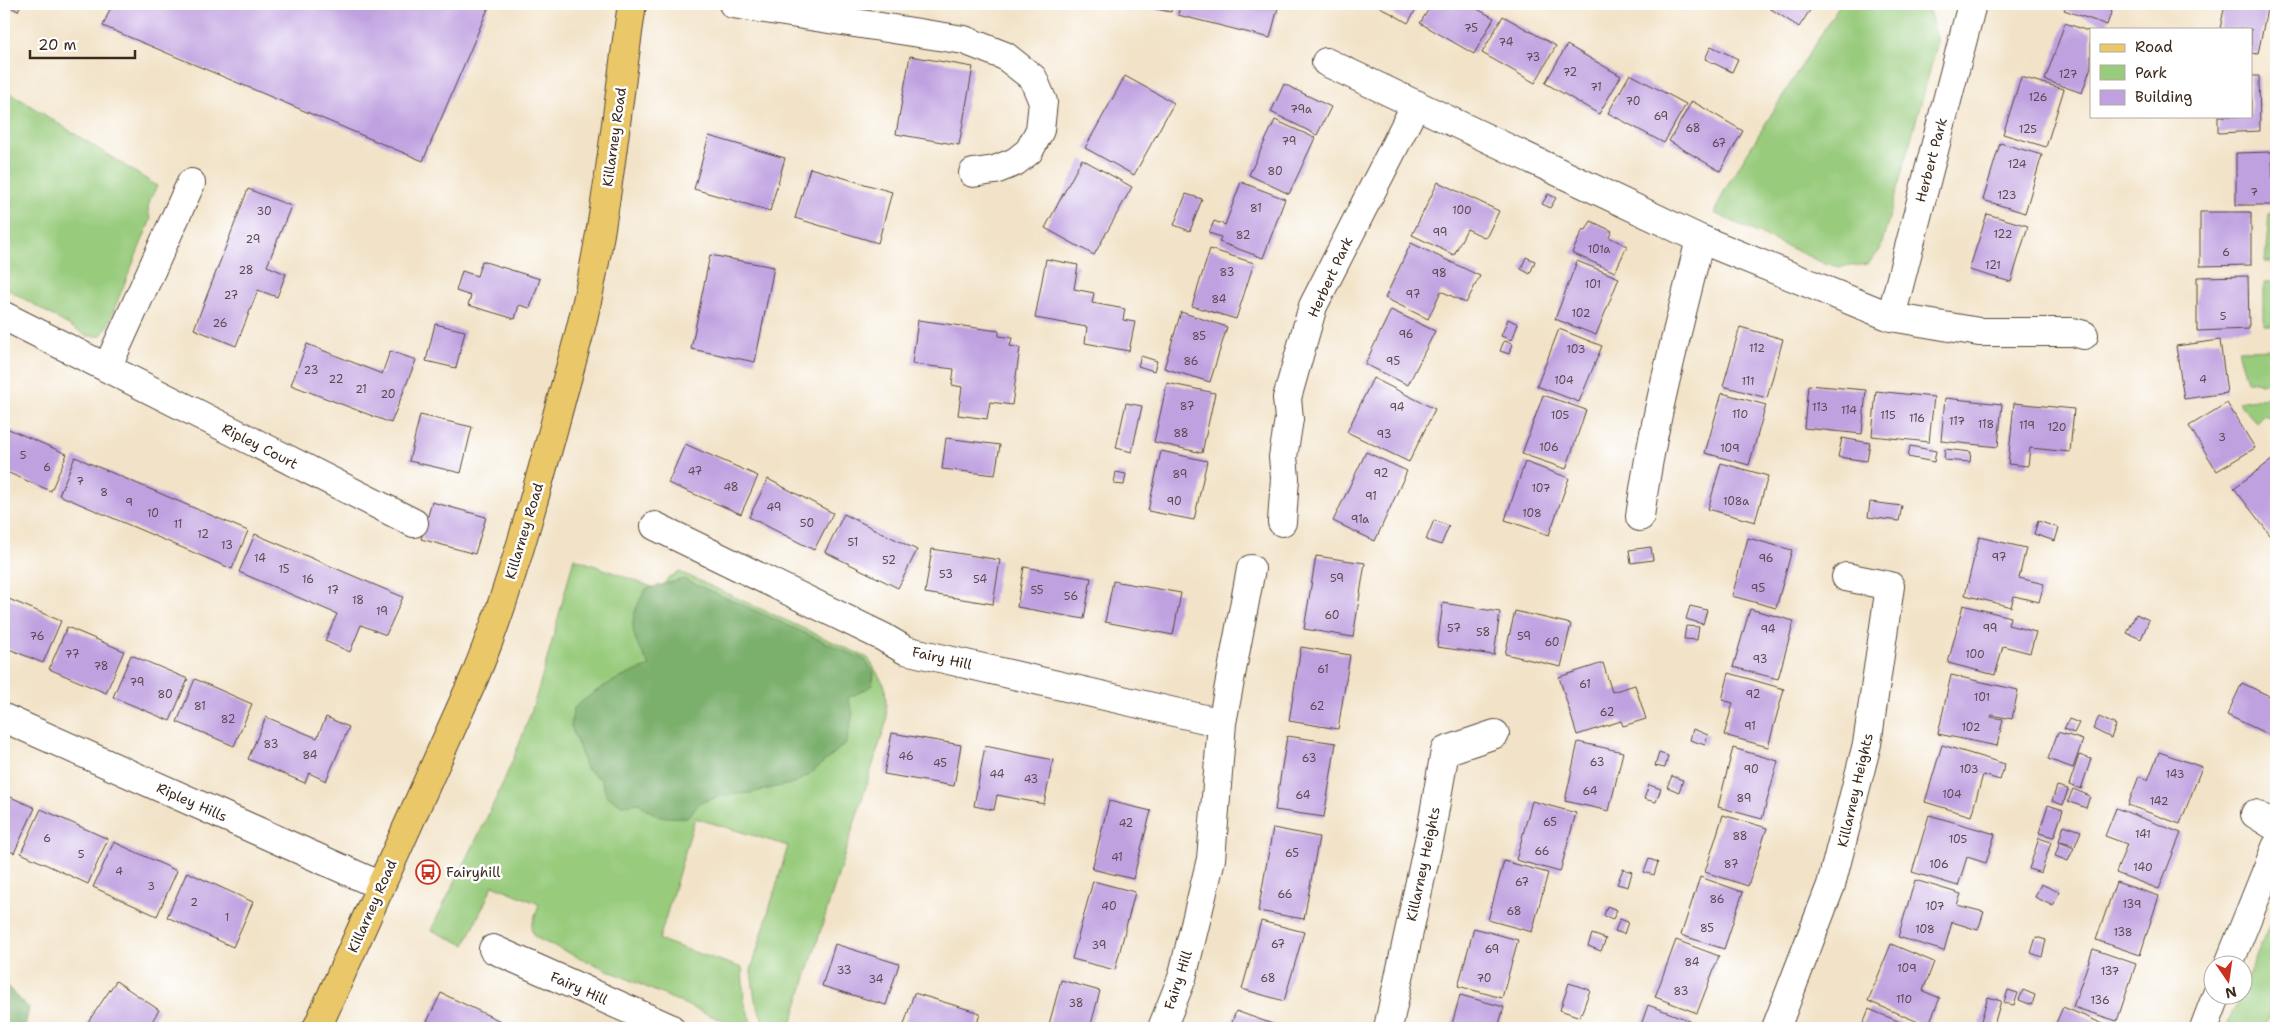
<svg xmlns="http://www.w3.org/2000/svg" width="2280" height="1032" font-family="'Shantell Sans',sans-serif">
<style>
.green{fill:#98cb7c;stroke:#6a7a4d}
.forest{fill:#7aaf6c;stroke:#5a6c45}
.building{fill:#bfa1e0}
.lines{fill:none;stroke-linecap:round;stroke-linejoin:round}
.minor-casing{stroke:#564638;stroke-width:30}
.major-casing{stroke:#564638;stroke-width:30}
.minor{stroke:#fff;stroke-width:28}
.major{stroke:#eac769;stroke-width:28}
.labels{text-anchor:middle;stroke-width:5;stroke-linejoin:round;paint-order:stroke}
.number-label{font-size:11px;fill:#5c484e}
.street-label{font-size:14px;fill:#3b2a1e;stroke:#fff}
.poi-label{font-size:14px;fill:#3b2a1e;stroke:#fff;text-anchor:start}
</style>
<rect width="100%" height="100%" fill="#fff"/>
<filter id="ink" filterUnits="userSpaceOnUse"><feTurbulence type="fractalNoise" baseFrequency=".02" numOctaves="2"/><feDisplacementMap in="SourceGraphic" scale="10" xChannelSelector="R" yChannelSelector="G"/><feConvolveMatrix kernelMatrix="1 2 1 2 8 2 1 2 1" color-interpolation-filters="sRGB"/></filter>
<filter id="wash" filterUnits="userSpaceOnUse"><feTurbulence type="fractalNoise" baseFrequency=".0096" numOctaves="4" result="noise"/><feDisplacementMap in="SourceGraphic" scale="20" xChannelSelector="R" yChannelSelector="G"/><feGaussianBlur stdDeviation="1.12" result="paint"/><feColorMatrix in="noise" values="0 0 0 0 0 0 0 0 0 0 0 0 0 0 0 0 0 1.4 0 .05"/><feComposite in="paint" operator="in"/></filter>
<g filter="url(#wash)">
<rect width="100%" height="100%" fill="#f2e3c8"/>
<!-- green -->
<path class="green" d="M1840,4H1927L1938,42L1880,250L1868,264L1840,267L1823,263L1714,213L1728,184Z
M4,89L157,186C152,197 144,206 151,219L106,329L100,336H87L4,287Z
M2269,213L2276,214V262H2265Z
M2264,282H2276V325H2264Z
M2276,349V380L2261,383L2247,381L2238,350Z
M2276,395V419L2263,415L2256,422L2238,402Z
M574,558L660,590L668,578L680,572L868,658L885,686L887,720L790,1028H766L755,1000L751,971L788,846L695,818L659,940L742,968L744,1001L753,1028H744L709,1015L542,941L534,936L531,928L539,904L493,885L465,945L431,930C466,859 505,788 531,712C548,661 560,609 574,558Z
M2276,909V1000L2264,1028H2226L2240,995L2242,994L2243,988Z"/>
<!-- forest -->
<path class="forest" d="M684,579L865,660L874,673L872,686L848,698L853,714L846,743L810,774L794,783L750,793L726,795L701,802L687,817C665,818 656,818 639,803L622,805L607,796L601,779L586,769L579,747L571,727L573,709C598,687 619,677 650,666C630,633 626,624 646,589Z
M4,983L29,1008L25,1028H4Z"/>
<g id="blocks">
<!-- building -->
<path class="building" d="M4,4H21L18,11Z
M112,4H490L423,161L103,26Z
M1132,4H1173L1171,12Z
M1180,4H1279L1270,38L1178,15Z
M1375,4H1419L1408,23Z
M1432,4H1468L1494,18L1474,54L1420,23Z
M1763,4H1814L1799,27Z
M2067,4H2114L2107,25L2064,10Z
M2225,4H2268L2258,54L2251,53V29H2220Z
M1503,16L1556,46L1535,83L1482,53Z
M2065,23L2091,32V67L2082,93L2045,80Z
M1567,45L1621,76L1599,114L1545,83Z
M1711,46L1738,59L1732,72L1705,59Z
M910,56L973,67L959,145L896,134Z
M1630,74L1686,104L1664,143L1608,113Z
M1125,76L1174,103L1134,175L1085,148Z
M2251,76H2259L2260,131L2218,133V116H2251Z
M2021,77L2064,89L2046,147L2003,134Z
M1284,84L1331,107L1317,135L1271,112Z
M1692,101L1743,131L1720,171L1669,141Z
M1275,120L1315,138L1289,194L1249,175Z
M709,136L785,158L770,211L694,189Z
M2000,143L2042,155L2025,213L1983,200Z
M2272,152L2273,205H2236V153Z
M1082,159L1132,187L1094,255L1045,228Z
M810,168L892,192L878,243L795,218Z
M1241,182L1285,199L1263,258L1219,242L1221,237L1209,233L1214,221L1225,225Z
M1438,182L1499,211L1486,238L1467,229L1454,255L1412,235Z
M248,189L291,206L267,266L286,274L277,297L258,290L236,346L194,329Z
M1186,194L1202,199L1190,231L1174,225Z
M1548,194L1556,198L1550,208L1542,204Z
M2200,212H2251V265L2200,266Z
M1987,214L2028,226L2011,282L1969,270Z
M1591,221L1612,231L1609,237L1627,246L1615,272L1572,253L1583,229L1586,230Z
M1411,243L1480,276L1466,303L1441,291L1428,319L1385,298Z
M1210,249L1254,263L1236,319L1192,306Z
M710,255L774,267L755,362L691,349Z
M1526,257L1535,261L1530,274L1521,269Z
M1046,259L1078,265L1074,289L1094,293L1092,303L1125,309L1123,320L1135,322L1129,351L1085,343L1087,327L1035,318Z
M482,261L540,279L530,308L519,305L515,319L468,305L471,296L456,291L462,271L477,276Z
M1577,261L1619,278L1596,335L1555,319Z
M2248,276L2249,329L2197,331V277Z
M1391,310L1435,331L1408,385L1365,364Z
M1181,312L1227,327L1210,382L1164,368Z
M1508,319L1518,324L1512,340L1501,336Z
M918,320L999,331V336L1012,338L1010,346L1020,348L1012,405L990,402L987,419L958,415L962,387L952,385L954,369L912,364Z
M435,324L465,331L456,368L426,361Z
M1740,327L1783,339L1767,398L1723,386Z
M1559,329L1602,346L1579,402L1537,386Z
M2220,340L2227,393L2184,399L2176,346Z
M1504,341L1512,343L1509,354L1500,351Z
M307,344L382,374L390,351L416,360L391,423L291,385Z
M1141,356L1157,361L1154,371L1138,366Z
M1373,378L1435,409L1409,462L1347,432Z
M1167,383L1215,393L1202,453L1154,442Z
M1808,385L1866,390L1862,434L1804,428Z
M1876,391L1934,397L1929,442L1872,436Z
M1722,393L1766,405L1749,465L1705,453Z
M1543,395L1586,410L1566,469L1522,454Z
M1945,398L2002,404L1998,447L1941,441Z
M1126,403L1142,406L1132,452L1116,448Z
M2014,403L2074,409L2070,452L2030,448L2028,466L2008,464Z
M2227,403L2255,448L2217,471L2189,426Z
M420,415L472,427L461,473L409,461Z
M4,427L67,454L51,491L4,471Z
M946,438L1000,445L995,475L942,469Z
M1842,438L1870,443L1867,461L1838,457Z
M685,444L758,476L741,514L668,483Z
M1910,446L1936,451L1934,462L1908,457Z
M1945,449L1971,452L1970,462L1944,460Z
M1161,451L1207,461L1194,520L1148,511Z
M1366,452L1407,471L1375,541L1333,521Z
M75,457L248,531L232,569L59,495Z
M2276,457V530L2270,535L2234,488Z
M1525,462L1569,478L1549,535L1505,520Z
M1721,463L1768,476L1755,522L1708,509Z
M1116,472L1126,474L1124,485L1114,484Z
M768,479L833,513L814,550L749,517Z
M432,502L486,517L475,554L421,539Z
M1870,502L1902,506L1899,521L1868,517Z
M844,514L917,550L898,588L825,552Z
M1434,520L1449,526L1441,545L1426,540Z
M2038,521L2059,528L2055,541L2034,534Z
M255,534L403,597L386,635L361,625L350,652L325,641L337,614L239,572Z
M1979,537L2026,548L2019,578L2044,584L2039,602L2014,596L2011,607L1965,595Z
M1748,538L1792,550L1776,608L1732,596Z
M1651,547L1653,560L1631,563L1629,550Z
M932,549L1000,560L993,604L925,593Z
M1316,556L1365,563L1353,637L1304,629Z
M1024,567L1091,578L1084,619L1017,607Z
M1113,581L1181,593L1173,635L1105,622Z
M4,597L61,621L43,663L4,647Z
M1443,603L1500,612L1494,655L1437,647Z
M1963,605L2010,617L2008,625L2036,632L2030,653L2003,646L1995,675L1948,663Z
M1690,606L1707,610L1703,624L1686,619Z
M1750,609L1794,621L1778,679L1733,667Z
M1515,611L1571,624L1561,667L1505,654Z
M2136,614L2149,620L2141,639L2127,633Z
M1686,626L1699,627L1697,640L1684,639Z
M67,627L124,651L106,693L49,669Z
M1301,647L1350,655L1338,729L1289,721Z
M131,655L188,679L170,721L113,697Z
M1603,663L1612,692L1635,685L1646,719L1623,726L1621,721L1577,735L1559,677Z
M1729,673L1784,689L1768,747L1724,735L1733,703L1722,700Z
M1951,675L2018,690L2012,719L1992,715L1991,717L2003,719L1997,746L1938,734Z
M195,679L252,704L234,746L177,722Z
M2242,683L2276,699V738L2227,715Z
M266,717L317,738L326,717L349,727L326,781L309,773L305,783L248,759Z
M2099,717L2116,725L2111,738L2093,729Z
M2069,719L2079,723L2074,733L2064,729Z
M1693,729L1708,735L1705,745L1690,740Z
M2058,732L2083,740L2073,768L2048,759Z
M892,733L961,745L954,786L884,774Z
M1287,736L1336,743L1324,817L1275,810Z
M1578,742L1623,752L1609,811L1565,801Z
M1942,745L2005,764L2000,780L1983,775L1971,816L1925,802Z
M985,746L1053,760L1044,804L997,795L994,810L974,806Z
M1733,748L1778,761L1762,819L1718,807Z
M2159,752L2202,767L2180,824L2128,805L2139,776L2148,780Z
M1659,753L1668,756L1665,768L1655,766Z
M2079,755L2091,759L2081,789L2069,785Z
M1672,776L1683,780L1679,792L1667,787Z
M1649,785L1661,789L1656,802L1644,799Z
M2057,786L2068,789L2063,805L2052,801Z
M2073,789L2090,796L2086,808L2068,801Z
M4,794L35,808L14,853L4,848Z
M1109,801L1151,811L1133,879L1092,869Z
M1532,801L1576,813L1560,872L1516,860Z
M2048,805L2063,810L2054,837L2039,833Z
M2116,808L2181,833L2159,889L2116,873L2127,844L2105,836Z
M41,809L108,839L88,884L21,853Z
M1723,815L1767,828L1748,886L1705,872Z
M1929,815L1995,834L1986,863L1967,857L1958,886L1912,872Z
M2064,825L2081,831L2075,846L2059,841Z
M1273,828L1319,837L1304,919L1258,911Z
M2039,838L2051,842L2041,873L2029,869Z
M114,842L177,871L157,916L93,887Z
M2060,842L2074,848L2068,861L2055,856Z
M1649,859L1658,862L1654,875L1644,872Z
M1504,861L1548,873L1532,932L1488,920Z
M1623,869L1632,872L1628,887L1617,884Z
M187,872L253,902L233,947L167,917Z
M1700,877L1743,892L1724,949L1681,935Z
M1915,880L1961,894L1957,905L1984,912L1978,930L1952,922L1944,951L1898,937Z
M1093,881L1135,892L1115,970L1072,959Z
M2116,882L2159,896L2140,955L2096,940Z
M2041,884L2059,892L2053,906L2035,897Z
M1607,906L1617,910L1613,919L1604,916Z
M1620,919L1628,922L1624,934L1615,931Z
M1261,921L1304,932L1284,1001L1242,989Z
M1474,928L1518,940L1502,998L1458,986Z
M1592,934L1606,939L1601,951L1588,946Z
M2036,937L2046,940L2042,957L2031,953Z
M1676,940L1719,956L1697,1013L1655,997Z
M835,944L899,964L886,1005L822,986Z
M1891,944L1934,962L1923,991L1940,998L1928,1026L1868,1001Z
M2093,949L2136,964L2117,1021L2073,1007Z
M1061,980L1100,991L1090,1028H1048Z
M116,981L159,1010L151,1023L159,1028H84Z
M1569,983L1590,990L1580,1017L1560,1010Z
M2008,990L2018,993L2014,1005L2004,1003Z
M2023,990L2035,995L2032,1005L2019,1000Z
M441,993L481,1012L515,1028H424Z
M914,993L980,1013L976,1028H903Z
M1460,995L1504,1007L1498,1028H1451Z
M1988,997L2001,1001L1993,1028L1980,1024Z
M1648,1005L1691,1021L1688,1028H1640Z
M2063,1007L2113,1028H2054Z
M1869,1009L1914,1028H1861Z
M1236,1011L1278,1026L1277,1028H1230Z"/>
</g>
</g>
<g filter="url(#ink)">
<use href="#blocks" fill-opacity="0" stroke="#564638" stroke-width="1"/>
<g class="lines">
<!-- minor casing -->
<g class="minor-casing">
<path id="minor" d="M733,4L964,40L1005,56L1033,78L1043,102L1040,130L1029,151L1015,162L995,170L973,173
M1326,62L1700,239L1891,317L1979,332H2073L2084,335
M4,316L414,523
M1891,317L1972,4
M107,368L191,183
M1640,517C1652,423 1678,331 1700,239
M1282,522L1285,478L1283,457L1289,419L1287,398L1313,306L1416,104
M655,526L883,637L905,650L1222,723
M4,718L381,886
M2255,814L2276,827
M493,949L670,1028
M2229,964L2276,847
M1162,1028L1182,978L1211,859L1222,723L1251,569
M1388,1028L1431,831L1445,751L1495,734
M1776,1028L1831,885L1867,744L1890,586L1846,577
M2204,1028L2217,994"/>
</g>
<!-- major casing -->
<g class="major-casing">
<path id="major" d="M317,1028L475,676C508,596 531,511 554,427C564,388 576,350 585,310C608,210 617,106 632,4"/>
</g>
<!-- minor -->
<use href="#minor" class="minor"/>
<!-- major -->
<use href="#major" class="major"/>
</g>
</g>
<!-- icons -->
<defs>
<g id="bus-ring" transform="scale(1.25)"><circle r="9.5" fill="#fff" stroke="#c8321e" stroke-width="1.5"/><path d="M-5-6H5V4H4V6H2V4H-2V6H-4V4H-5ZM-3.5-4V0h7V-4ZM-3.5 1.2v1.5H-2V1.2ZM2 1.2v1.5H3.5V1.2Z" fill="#c8321e"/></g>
</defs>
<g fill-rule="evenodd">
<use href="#bus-ring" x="428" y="872"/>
</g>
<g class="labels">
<!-- number labels -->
<g class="number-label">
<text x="1471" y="32">75</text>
<text x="1506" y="46">74</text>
<text x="1533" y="61">73</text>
<text x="1570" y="76">72</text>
<text x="2068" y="78">127</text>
<text x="1596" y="91">71</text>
<text x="2038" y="101">126</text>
<text x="1633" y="105">70</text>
<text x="1301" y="113">79a</text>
<text x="1661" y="120">69</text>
<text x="1693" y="132">68</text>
<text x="2028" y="133">125</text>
<text x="1289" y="145">79</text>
<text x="1719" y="147">67</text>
<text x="2017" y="168">124</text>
<text x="1275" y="175">80</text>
<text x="2254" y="196">7</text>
<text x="2007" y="199">123</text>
<text x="1256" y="212">81</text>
<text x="1462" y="214">100</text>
<text x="264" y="215">30</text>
<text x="1440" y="236">99</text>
<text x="2003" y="238">122</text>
<text x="1243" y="239">82</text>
<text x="253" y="243">29</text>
<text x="1599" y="253">101a</text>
<text x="2226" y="256">6</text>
<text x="1993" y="269">121</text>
<text x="246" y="274">28</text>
<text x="1227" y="276">83</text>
<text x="1439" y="277">98</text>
<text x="1593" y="288">101</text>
<text x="1413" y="298">97</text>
<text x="231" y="299">27</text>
<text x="1219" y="303">84</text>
<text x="1581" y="317">102</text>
<text x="2223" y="320">5</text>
<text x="220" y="327">26</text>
<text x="1406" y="338">96</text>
<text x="1199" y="340">85</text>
<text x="1757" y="352">112</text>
<text x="1576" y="353">103</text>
<text x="1191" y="365">86</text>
<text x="1393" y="365">95</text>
<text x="311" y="374">23</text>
<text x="336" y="383">22</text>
<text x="2203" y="383">4</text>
<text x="1564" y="384">104</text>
<text x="1748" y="385">111</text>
<text x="361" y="393">21</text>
<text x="388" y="398">20</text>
<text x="1187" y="410">87</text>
<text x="1397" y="411">94</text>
<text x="1820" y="411">113</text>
<text x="1849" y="414">114</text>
<text x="1740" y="418">110</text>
<text x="1560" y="419">105</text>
<text x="1888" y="419">115</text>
<text x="1917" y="422">116</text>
<text x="1957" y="425">117</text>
<text x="1986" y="428">118</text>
<text x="2027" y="429">119</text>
<text x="2057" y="431">120</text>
<text x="1181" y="437">88</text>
<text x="1384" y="438">93</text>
<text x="2222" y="441">3</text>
<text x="1549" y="451">106</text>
<text x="1730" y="452">109</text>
<text x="23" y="459">5</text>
<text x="47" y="471">6</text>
<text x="695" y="475">47</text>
<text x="1381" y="477">92</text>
<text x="1180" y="478">89</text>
<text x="80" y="485">7</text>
<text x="731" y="491">48</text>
<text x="1541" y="492">107</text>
<text x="104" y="496">8</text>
<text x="1371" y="500">91</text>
<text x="1174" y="505">90</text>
<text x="1736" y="505">108a</text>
<text x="129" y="506">9</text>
<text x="774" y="511">49</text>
<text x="153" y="517">10</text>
<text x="1532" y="517">108</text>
<text x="1360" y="523">91a</text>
<text x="807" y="527">50</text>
<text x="178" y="528">11</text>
<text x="203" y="538">12</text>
<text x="853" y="546">51</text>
<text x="227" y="549">13</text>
<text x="1999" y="561">97</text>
<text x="260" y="562">14</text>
<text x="1766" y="562">96</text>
<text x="889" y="564">52</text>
<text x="284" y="573">15</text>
<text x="946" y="578">53</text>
<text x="1337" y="582">59</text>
<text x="308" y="583">16</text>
<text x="980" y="583">54</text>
<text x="1758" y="592">95</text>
<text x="333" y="594">17</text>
<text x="1037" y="594">55</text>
<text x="1071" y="600">56</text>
<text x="358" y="604">18</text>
<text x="382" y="615">19</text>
<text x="1332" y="619">60</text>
<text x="1454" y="632">57</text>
<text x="1990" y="632">99</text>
<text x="1768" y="633">94</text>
<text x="1483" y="636">58</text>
<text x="37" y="640">76</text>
<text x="1524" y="640">59</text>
<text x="1552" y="646">60</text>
<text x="72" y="658">77</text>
<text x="1975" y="658">100</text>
<text x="1760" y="663">93</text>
<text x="101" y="670">78</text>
<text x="1323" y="673">61</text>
<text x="137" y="686">79</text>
<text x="1585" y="688">61</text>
<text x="165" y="698">80</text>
<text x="1753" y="698">92</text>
<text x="1982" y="701">101</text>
<text x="200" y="710">81</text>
<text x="1317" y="710">62</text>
<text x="1607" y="716">62</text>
<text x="228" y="723">82</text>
<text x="1750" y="730">91</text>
<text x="1971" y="731">102</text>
<text x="271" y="748">83</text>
<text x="310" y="759">84</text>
<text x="906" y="760">46</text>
<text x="1309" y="762">63</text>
<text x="1597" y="766">63</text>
<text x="940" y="767">45</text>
<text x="1751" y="773">90</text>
<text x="1969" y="773">103</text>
<text x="997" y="778">44</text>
<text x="2175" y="778">143</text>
<text x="1031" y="783">43</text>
<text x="1590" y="795">64</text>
<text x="1952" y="798">104</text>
<text x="1303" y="799">64</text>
<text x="1744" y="802">89</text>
<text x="2159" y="805">142</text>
<text x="1550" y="826">65</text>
<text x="1126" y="827">42</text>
<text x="2143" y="838">141</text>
<text x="1740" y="840">88</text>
<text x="47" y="842">6</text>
<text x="1958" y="843">105</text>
<text x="1542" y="855">66</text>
<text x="1292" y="857">65</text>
<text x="81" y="858">5</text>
<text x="1117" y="861">41</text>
<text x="1731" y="868">87</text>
<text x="1939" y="868">106</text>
<text x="2143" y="871">140</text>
<text x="119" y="875">4</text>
<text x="1522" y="886">67</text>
<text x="151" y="890">3</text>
<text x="1285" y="898">66</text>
<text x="1717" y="903">86</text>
<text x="194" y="906">2</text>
<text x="2132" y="908">139</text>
<text x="1109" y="910">40</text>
<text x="1935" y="910">107</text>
<text x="1514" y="915">68</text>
<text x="227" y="921">1</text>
<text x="1707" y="932">85</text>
<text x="1925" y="933">108</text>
<text x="2123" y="936">138</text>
<text x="1278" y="948">67</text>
<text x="1099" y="949">39</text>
<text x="1492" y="953">69</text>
<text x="1692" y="966">84</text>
<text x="1907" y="972">109</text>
<text x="844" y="974">33</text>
<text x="2110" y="975">137</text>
<text x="1268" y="982">68</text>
<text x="1484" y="982">70</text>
<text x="876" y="983">34</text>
<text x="1681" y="995">83</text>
<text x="1904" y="1003">110</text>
<text x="2100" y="1004">136</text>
<text x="1076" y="1007">38</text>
</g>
<!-- street labels -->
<g class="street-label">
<text transform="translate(614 137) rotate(-82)" y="5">Killarney Road</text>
<text transform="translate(1931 160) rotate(-75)" y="5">Herbert Park</text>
<text transform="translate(1330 277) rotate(-65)" y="5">Herbert Park</text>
<text transform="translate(260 446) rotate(27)" y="5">Ripley Court</text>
<text transform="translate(524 531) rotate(-73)" y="5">Killarney Road</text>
<text transform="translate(942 658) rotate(13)" y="5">Fairy Hill</text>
<text transform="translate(1855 790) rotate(-77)" y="5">Killarney Heights</text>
<text transform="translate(192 802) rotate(24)" y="5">Ripley Hills</text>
<text transform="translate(1423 864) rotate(-78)" y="5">Killarney Heights</text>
<text transform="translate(372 906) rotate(-66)" y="5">Killarney Road</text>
<text transform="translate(1178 980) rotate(-72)" y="5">Fairy Hill</text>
<text transform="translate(579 988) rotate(24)" y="5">Fairy Hill</text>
</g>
<!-- poi labels -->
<g class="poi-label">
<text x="446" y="877">Fairyhill</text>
</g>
</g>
<!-- margin -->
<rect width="2280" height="1032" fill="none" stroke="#fff" stroke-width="20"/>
<!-- legend -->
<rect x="2090" y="28" width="162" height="90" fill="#ffffff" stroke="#b1aaa5"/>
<rect x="2100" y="44" width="25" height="8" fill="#eac769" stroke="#b1aaa5"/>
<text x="2135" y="52" font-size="15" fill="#3b2a1e">Road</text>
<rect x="2100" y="65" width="25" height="15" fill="#98cb7c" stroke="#b1aaa5"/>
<text x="2135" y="78" font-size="15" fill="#3b2a1e">Park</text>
<rect x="2100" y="90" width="25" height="15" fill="#bfa1e0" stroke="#b1aaa5"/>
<text x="2135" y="102" font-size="15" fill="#3b2a1e">Building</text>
<!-- north arrow -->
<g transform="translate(2228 980) rotate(167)"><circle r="24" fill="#ffffff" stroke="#b1aaa5"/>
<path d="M0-4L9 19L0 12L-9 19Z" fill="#c8321e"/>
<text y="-8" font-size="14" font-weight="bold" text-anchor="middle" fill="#3b2a1e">N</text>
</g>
<!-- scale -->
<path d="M30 50v8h105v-8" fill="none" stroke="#3b2a1e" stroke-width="2.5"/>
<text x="38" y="50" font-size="15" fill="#3b2a1e" stroke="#ffffff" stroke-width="4" paint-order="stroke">20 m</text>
</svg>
